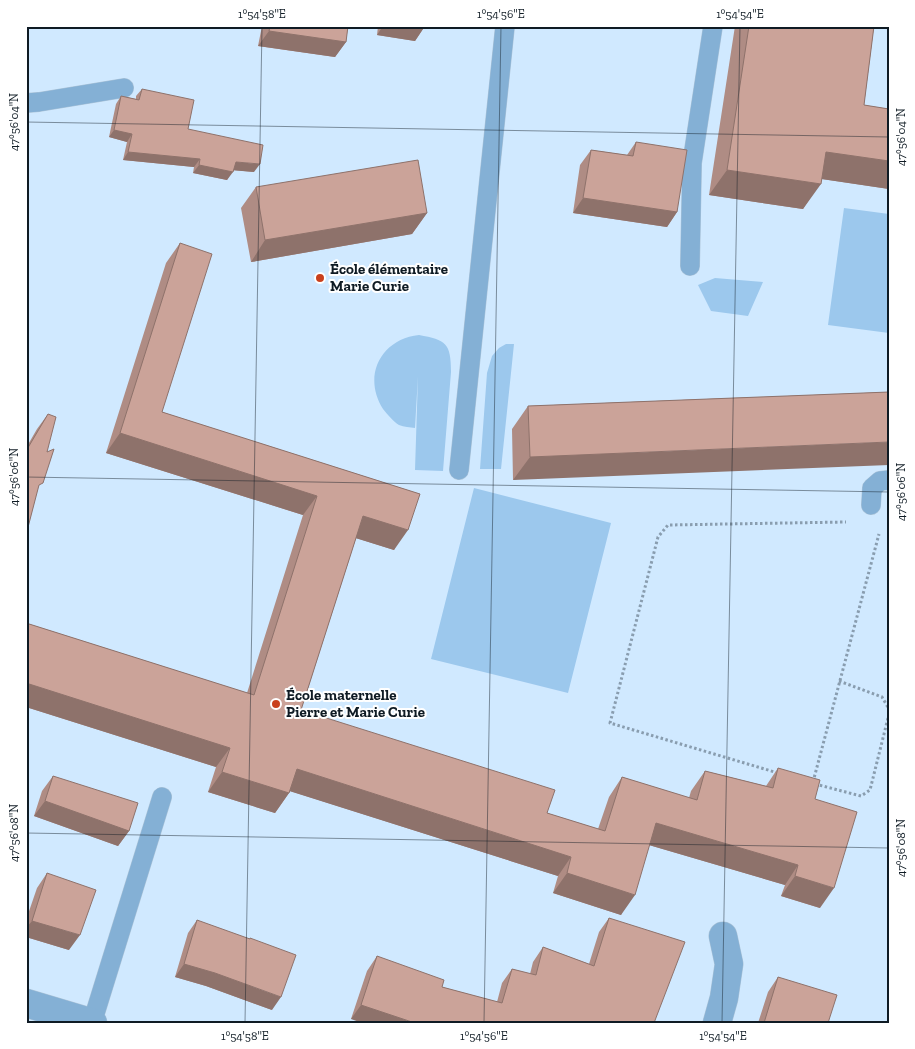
<svg xmlns="http://www.w3.org/2000/svg" width="915" height="1049" font-family="'Zilla Slab',serif">
<style>
.green{fill:#9cc8ed}
.lines{fill:none;stroke-linecap:round;stroke-linejoin:round}
.lane-casing{stroke:#adc4d8;stroke-width:20}
.street-casing{stroke:#adc4d8;stroke-width:29}
.path{stroke:#899daf;stroke-width:3;stroke-dasharray:2.5 2.5;stroke-linecap:butt}
.lane{stroke:#84b0d5;stroke-width:19}
.street{stroke:#84b0d5;stroke-width:28}
.wall{fill:#af8c84}
.shaded-wall{fill:#8e726b}
.building{fill:#cba399;stroke:#8e726b}
.ticks{fill:none;stroke:#0f1b24;stroke-width:1;stroke-opacity:0.45}
.poi-dot{fill:#c9401d;stroke:#fff;stroke-width:2}
.labels{text-anchor:middle;stroke-width:4;stroke-linejoin:round;paint-order:stroke}
.poi-label{font-size:15px;font-weight:bold;fill:#0f1b24;stroke:#fff;text-anchor:start}
.neatline{fill:none;stroke:#0f1b24;stroke-width:2}
.ticks-label{font-size:12px;text-anchor:middle;fill:#0f1b24}
</style>
<rect width="100%" height="100%" fill="#d0e9ff"/>
<!-- green -->
<path class="green" d="M844,208L889,214V333L828,325Z
M715,278L763,282L748,316L711,311L698,285Z
M419,335C446,340 451,343 451,372L443,471L415,470L418,376L415,428C410,427 404,427 399,425C394,422 387,414 383,409C362,376 381,339 419,335Z
M506,344H514L501,469H480L487,373L492,356L499,348Z
M474,488L611,523L568,693L431,659Z"/>
<g class="lines">
<!-- lane casing -->
<g class="lane-casing">
<path id="lane" d="M26,103L39,102L124,88
M690,266L692,163L713,26
M459,470L505,26
M871,505L872,488L880,481L889,480
M92,1023L162,797"/>
</g>
<!-- street casing -->
<g class="street-casing">
<path id="street" d="M26,1003L93,1023
M717,1023L724,998L729,964L723,936"/>
</g>
<!-- path -->
<path class="path" d="M839,681L882,697L889,709
M778,773L610,723L658,537L668,525L846,522
M813,782L879,534
M815,784L861,796L870,790L889,714"/>
<!-- lane -->
<use href="#lane" class="lane"/>
<!-- street -->
<use href="#street" class="street"/>
</g>
<!-- wall -->
<path class="wall" d="M262,26H348L346,42L335,57L258,46Z
M378,26H425L415,41L377,35Z
M735,26H874L864,105L889,109V189L822,179L803,209L709,195Z
M142,89L188,129L254,172L233,170L227,180L193,173L194,167L123,160L127,142L109,137L116,104L121,96L136,99V96Z
M636,142L677,212L667,227L573,213L580,165L591,150L627,155Z
M256,187L427,213L412,234L251,262L241,208Z
M180,243L162,412L420,494L394,550L356,538L301,710L547,813L598,829L609,797L622,777L689,798L691,791L705,771L766,786L778,768L815,799L820,908L781,896L785,885L649,845L621,915L553,893L558,876L290,791L289,793L275,813L208,792L216,767L26,707V623L247,693L303,515L106,453L166,263Z
M889,392L513,480L512,429L528,406Z
M48,414L37,490L26,535V448L37,429Z
M53,776L129,831L118,846L34,816L42,791Z
M47,873L69,950L26,937V920L37,888Z
M609,918L654,1023L351,1019L367,971L377,956L442,987L497,1002L502,983L512,969L530,974L533,962L543,947L589,964L599,932Z
M197,920L272,1010L206,986L175,977L188,933Z
M778,977L828,1023H758L768,992Z"/>
<!-- shaded-wall -->
<path class="shaded-wall" d="M383,26H425L415,41L377,35Z
M269,31L346,42L335,57L258,46Z
M114,130L132,134L127,142L109,137Z
M128,152L200,159L194,167L123,160Z
M826,152L889,161V189L808,177Z
M236,162L260,164L254,172L230,170Z
M199,165L233,172L227,180L193,173Z
M727,170L821,184L803,209L709,195Z
M583,198L677,212L667,227L573,213Z
M427,213L412,234L251,262L265,240Z
M120,433L317,496L303,515L106,453Z
M889,442V465L513,480L530,457Z
M363,516L408,530L394,550L349,536Z
M26,683L230,748L216,767L26,707Z
M297,769L571,857L558,876L283,789Z
M222,772L289,793L275,813L208,792Z
M45,801L129,831L118,846L34,816Z
M656,823L798,865L785,885L642,843Z
M567,873L635,895L621,915L553,893Z
M795,876L834,888L820,908L781,896Z
M32,921L80,935L69,950L26,937V928Z
M184,964L215,973L281,997L272,1010L206,986L175,977Z
M361,1005L415,1023H362L351,1019Z"/>
<!-- building -->
<path class="building" d="M270,26H348L346,42L269,31Z
M749,26H874L864,105L889,109V161L826,152L821,184L727,170Z
M142,89L194,100L188,129L263,145L260,164L236,162L233,172L199,165L200,159L128,152L132,134L114,130L121,96L139,100Z
M636,142L687,150L677,212L583,198L591,150L633,156Z
M418,160L427,213L265,240L256,187Z
M180,243L212,254L162,412L420,494L408,530L363,516L301,710L555,790L547,813L605,831L622,777L697,800L705,771L773,788L778,768L820,780L815,799L857,812L834,888L795,876L798,865L656,823L635,895L567,873L571,857L297,769L289,793L222,772L230,748L26,683V623L254,695L317,496L120,433Z
M889,392V442L530,457L528,406Z
M48,414L56,417L47,452L54,449L43,483L39,485L26,535V451Z
M53,776L138,803L129,831L45,801Z
M47,873L96,890L80,935L32,921Z
M609,918L685,942L654,1023H415L361,1005L377,956L444,980L442,987L502,1003L512,969L536,975L543,947L594,966Z
M197,920L250,939V938L296,955L281,997L215,973L184,964Z
M778,977L837,995L828,1023H764Z"/>
<!-- ticks -->
<path class="ticks" d="M26,122L889,137M26,477L889,492M26,833L889,848M245,1023L262,26M484,1023L501,26M722,1023L740,26"/>
<!-- markers -->
<g class="poi-dot">
<circle cx="320" cy="278" r="5"/>
<circle cx="276" cy="704" r="5"/>
</g>
<g class="labels">
<!-- poi labels -->
<g class="poi-label">
<text x="330" y="274">École élémentaire<tspan x="330" dy="17">Marie Curie</tspan></text>
<text x="286" y="700">École maternelle<tspan x="286" dy="17">Pierre et Marie Curie</tspan></text>
</g>
</g>
<!-- border -->
<rect width="915" height="1049" fill="none" stroke="#ffffff" stroke-width="55"/>
<rect x="28" y="28" width="860" height="994" class="neatline"/>
<g class="ticks-label">
<text x="262" y="18">1°54'58"E</text>
<text x="501" y="18">1°54'56"E</text>
<text x="740" y="18">1°54'54"E</text>
<text transform="translate(14 122) rotate(-90)" y="4">47°56'04"N</text>
<text transform="translate(901 137) rotate(-90)" y="4">47°56'04"N</text>
<text transform="translate(14 477) rotate(-90)" y="4">47°56'06"N</text>
<text transform="translate(901 492) rotate(-90)" y="4">47°56'06"N</text>
<text transform="translate(14 833) rotate(-90)" y="4">47°56'08"N</text>
<text transform="translate(901 848) rotate(-90)" y="4">47°56'08"N</text>
<text x="245" y="1040">1°54'58"E</text>
<text x="484" y="1040">1°54'56"E</text>
<text x="723" y="1040">1°54'54"E</text>
</g>
</svg>
